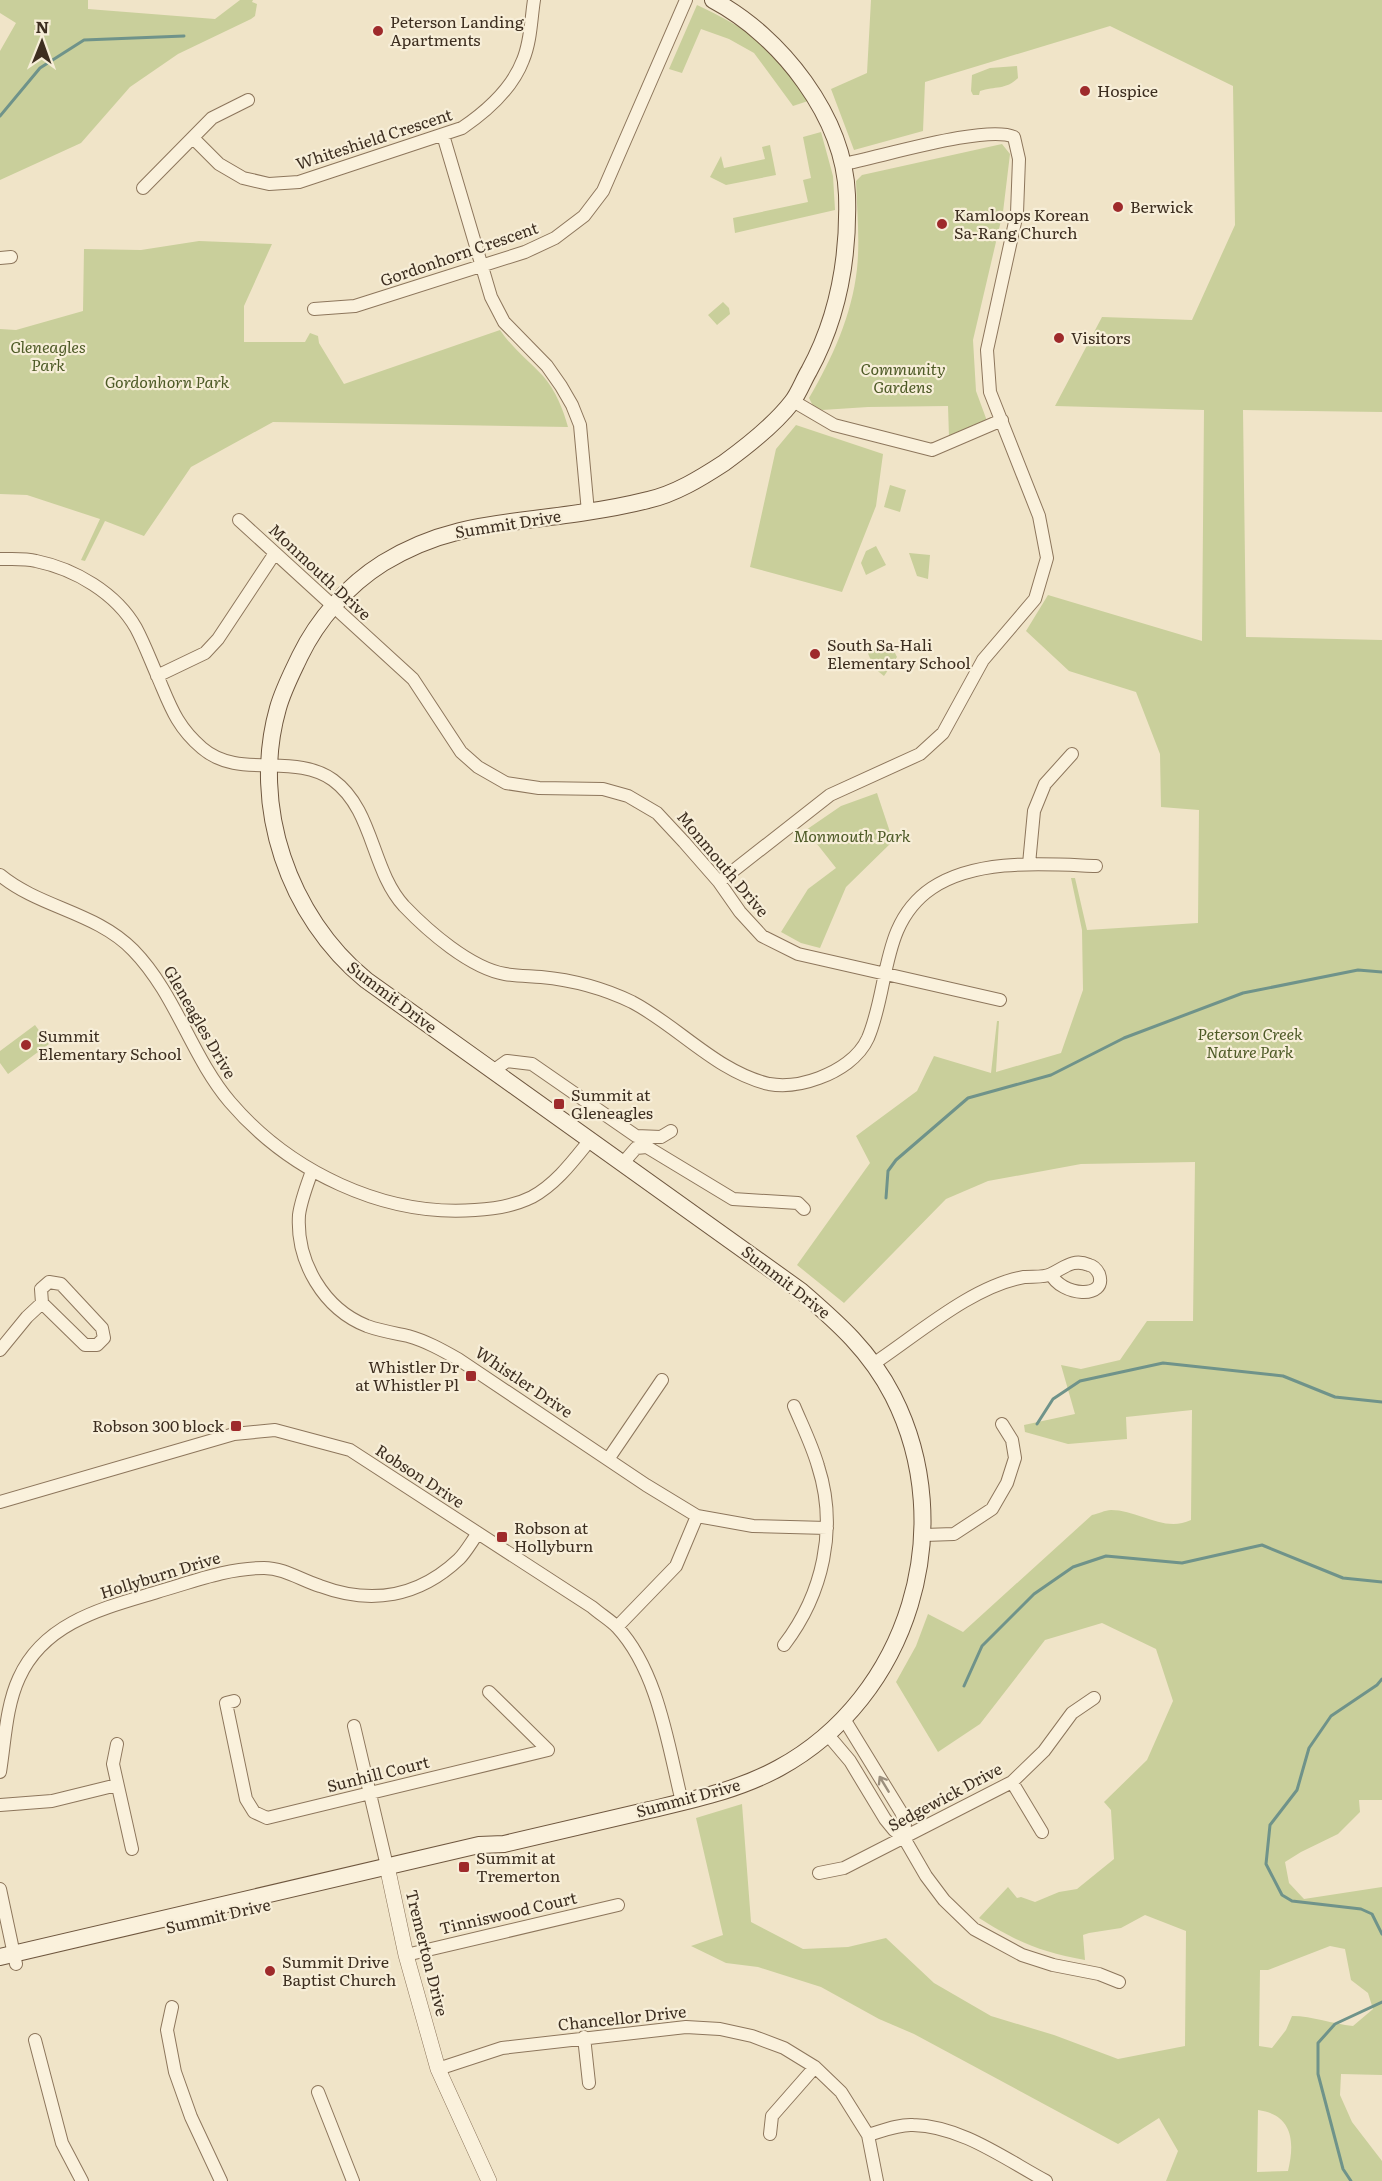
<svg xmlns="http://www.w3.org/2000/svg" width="1382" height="2181" font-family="Literata,serif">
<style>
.green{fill:#c9cf9b;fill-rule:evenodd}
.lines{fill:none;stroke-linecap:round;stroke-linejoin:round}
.stream{stroke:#6f938a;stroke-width:3}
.minor-casing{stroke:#8d765c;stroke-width:14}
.tertiary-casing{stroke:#8d765c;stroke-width:16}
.secondary-casing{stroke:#6f573f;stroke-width:18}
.minor{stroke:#faf1dc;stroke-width:12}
.tertiary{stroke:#faf1dc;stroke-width:15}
.secondary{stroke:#faf1dc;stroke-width:16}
.oneway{stroke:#9c907e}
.poi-dot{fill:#9e2a2b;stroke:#f7eed8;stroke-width:2}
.labels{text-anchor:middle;stroke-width:4.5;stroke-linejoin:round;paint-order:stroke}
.poi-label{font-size:16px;fill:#3d2e20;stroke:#f7eed8;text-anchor:start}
.street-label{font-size:16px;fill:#3d2e20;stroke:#f7eed8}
.park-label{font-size:16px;font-style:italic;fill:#4d5a26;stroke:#f7eed8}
</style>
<rect width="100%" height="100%" fill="#f0e4c8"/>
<!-- green -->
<path class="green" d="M0,0H88V9L215,19L240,0H253L252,2L257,4L255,16L251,19L178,54L130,87L81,143L0,180V51L16,23L0,13Z
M871,0H1382V412L1243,410L1246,637L1382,640V1800H1359L1360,1812L1338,1834L1301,1852L1285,1862L1289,1883L1304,1899L1382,1887V2075L1341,2074L1340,2095L1352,2122L1382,2161V2181H1166L1178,2151L1159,2118L1118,2144L914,2034L879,2019L821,1987L758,1967L726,1963L691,1946L723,1935L696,1818L742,1804L751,1922L803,1949L848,1947L886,1938L934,1983L991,2016L1054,2035L1118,2059L1185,2046L1186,1931L1145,1915L1121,1928L1089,1933L1083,1935L1085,1960C1041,1952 1017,1942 979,1918L1008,1887L1017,1898L1021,1897L1035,1902L1059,1892L1077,1889L1114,1859L1111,1810L1104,1802L1147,1760L1173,1701L1156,1649L1102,1623L1045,1640L980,1724L938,1752L896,1682L916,1646L928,1614L963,1632L1092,1515C1098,1514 1105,1510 1111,1510C1139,1510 1164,1533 1191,1520L1192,1410L1126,1417L1127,1439L1068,1444L1025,1432L1024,1425L1075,1414L1061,1365L1081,1369L1120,1360L1147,1321H1193L1195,1162L1081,1164L988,1181L946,1199L844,1303L797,1265L870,1163L856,1136L917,1091L934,1056L991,1073L997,1021H999L996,1072L1061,1053L1083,990L1082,930L1071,878H1075L1087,930L1198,923L1199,810L1161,807L1160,754L1136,692L1069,671L1026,631L1048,595L1202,641L1204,410L1055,406L1102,317L1192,320L1235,225L1233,86L1110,26L925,82L923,131L854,150L831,89L867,73ZM1330,1946L1345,1949L1351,1980L1368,1993L1373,2009L1353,2026C1332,2024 1313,2016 1292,2016L1286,2030L1272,2048L1259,2046L1260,1970H1268ZM1258,2110C1293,2115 1295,2142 1288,2171L1257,2172Z
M697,5C731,21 770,42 792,73C798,82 803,92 808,101L793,106L754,53L729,39L701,29L682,73L669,69Z
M1017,66L1018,78C1006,90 995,86 980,91L979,95H973L971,91L972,75L990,68Z
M821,132L833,176L835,210L735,233L733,218L808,202L803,180L811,178L803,137Z
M1002,144L1010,154L1003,212L973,340L976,391L987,421L949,437L948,406L868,407L822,410L813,406L809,398C832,359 852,315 857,269C860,240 857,211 856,181L862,175Z
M770,145L776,175L726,185L710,177L721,156L724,168L765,159L762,147Z
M199,241L272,244L244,306V342H305L310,333L318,336L319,343L344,384L500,330C512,348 528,360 543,376C556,391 563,409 568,427L273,422L191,467L144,536L105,521L85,561L81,560L100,519L27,495L0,494V329L16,330L83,311L84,249L141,250Z
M723,302L729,308L730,314L717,325L708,315Z
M796,425L883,454L876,506L842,592L750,567L776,449Z
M890,485L906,490L900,512L884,507Z
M876,546L886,565L866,575L861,563L866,551Z
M909,553L930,555L928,579L917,576Z
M891,645L897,657L884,676L874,668L867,651Z
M877,793L893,841L846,887L820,948L801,943L781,932L808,889L836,868L806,830L841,806Z
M35,1025L49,1044L8,1074L0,1063V1051Z"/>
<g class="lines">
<!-- stream -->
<path class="stream" d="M0,116L40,68L84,40L184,36
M886,1198L888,1171L896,1160L968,1098L1051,1075L1124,1038L1243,993L1358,970L1382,972
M1037,1424L1053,1399L1080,1381L1163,1363L1283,1376L1335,1397L1382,1402
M1382,1679L1377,1685L1331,1716L1309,1748L1297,1790L1270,1825L1266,1864L1282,1895L1292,1901L1361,1909L1372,1914L1382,1934
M964,1686L982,1646L1034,1594L1073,1567L1106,1556L1182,1563L1262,1545L1343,1578L1382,1582
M1351,2181L1343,2169L1318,2074V2043L1335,2024L1382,2002"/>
<!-- minor casing -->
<g class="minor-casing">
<path id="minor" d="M443,135L491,297L504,322L547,366L561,386L572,405L580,425L588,512
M193,138L219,164L243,178L269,184L299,182L462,128C487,111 512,89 523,60C531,41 531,19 534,0
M143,188L212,118L248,100
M0,258L11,257
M314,309L355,306L525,252L555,238L584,216L603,191L686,0
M793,401L834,425L932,450L1002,420
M239,520L413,679L461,752L478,767L506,783L539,788L603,789L628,796L657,813L684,842L719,882L740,912L762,936L798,954L1000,1000
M0,559C12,559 25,558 36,561C75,569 116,593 136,628C144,643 150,659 157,675C170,705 176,726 202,748C239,780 294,752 333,780C374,810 371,870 404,906C428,931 470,968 505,974C517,976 529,976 541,977C573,980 603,988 632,1002C678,1026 717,1072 769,1084C786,1087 803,1084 819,1078C838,1071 859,1058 868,1038C890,986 880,923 932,888C977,858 1044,864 1096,866
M157,676L205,653L218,639L275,553
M1029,864L1034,811L1045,784L1072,754
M0,875C40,908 96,912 133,950C176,994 191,1056 230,1102C289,1171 383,1217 475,1210C494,1209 514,1206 532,1197C556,1184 573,1161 590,1140
M719,882L830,795L920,754L943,733L983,660L1035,599L1047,558L1039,516L990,392L987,350L1017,213L1019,159L1014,137C986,124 878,158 843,164
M493,1071L507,1061L532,1064L636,1136L661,1137L671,1131
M623,1163L636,1148L647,1147L733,1199L798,1203L804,1209
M312,1171C307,1185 301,1200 299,1215C296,1262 324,1309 367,1326C381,1331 394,1333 408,1336C426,1341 442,1350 458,1359L646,1485L697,1516L753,1526L827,1528
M49,1282L61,1284L102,1328L104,1338L97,1345H85L42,1303L41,1289Z
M0,1350L27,1317L42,1303
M873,1364C917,1335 972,1286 1024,1277C1032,1276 1044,1278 1051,1274C1064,1268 1073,1258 1089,1265C1094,1266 1097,1270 1099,1274C1108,1300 1061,1296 1051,1274
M609,1458L662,1380
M0,1502L234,1434L275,1430L350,1450L592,1607C600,1614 610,1620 617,1627C658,1671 668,1745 682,1802
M924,1535L954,1534L992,1509L1007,1483L1015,1458L1012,1440L1002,1424
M617,1627L676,1566L697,1516
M784,1645C823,1594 838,1528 818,1466C812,1445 802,1425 794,1406
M234,1701L226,1703L246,1799L254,1812L267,1818L548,1750L489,1692
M844,1719L901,1812L905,1823L904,1838
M354,1726L387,1866
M828,1735L850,1761L885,1819L894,1830L904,1838L926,1876L944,1900L974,1929L1022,1955L1053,1965L1099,1974L1119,1982
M117,1744L113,1764L132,1849
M0,1772C5,1741 6,1706 19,1678C44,1622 104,1608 157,1592C192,1582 227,1568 264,1568C284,1568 301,1580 320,1586C371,1605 419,1597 459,1559C466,1552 472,1541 478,1533
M1012,1782L1042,1832
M0,1805L52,1801L117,1785
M819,1873L844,1868L1012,1782L1044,1751L1072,1713L1094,1698
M0,1889L16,1964
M406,1955L618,1905
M172,2007L167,2030L175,2072L191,2117L221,2181
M584,2037L589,2083
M35,2040L62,2143L82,2181
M438,2069L502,2048L686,2027L720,2029L752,2036L784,2048L815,2067L841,2092L868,2135L877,2181
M318,2092L353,2181
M770,2134L772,2116L815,2067
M868,2135C882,2131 899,2124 913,2125C961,2126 1005,2159 1046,2181"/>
</g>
<!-- tertiary casing -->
<g class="tertiary-casing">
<path id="tertiary" d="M387,1866L406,1955L438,2069L489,2181"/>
</g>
<!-- secondary casing -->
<g class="secondary-casing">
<path id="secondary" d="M0,1957L479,1845L504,1844C551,1833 598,1822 645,1811C691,1800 737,1791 779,1768C909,1697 960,1528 893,1396C870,1351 838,1323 801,1291L366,980C289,917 250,806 278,708C283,690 292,673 300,656C318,619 348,585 383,563C451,521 512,524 586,512C607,509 628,505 648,500C675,494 701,478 724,463C746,447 775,424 792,402C799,393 803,381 809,371C839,316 849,258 847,195C844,117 781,36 713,0"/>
</g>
<!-- minor -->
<use href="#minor" class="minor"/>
<!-- tertiary -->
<use href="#tertiary" class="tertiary"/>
<!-- secondary -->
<use href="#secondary" class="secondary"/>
</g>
<!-- one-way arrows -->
<defs><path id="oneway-shaft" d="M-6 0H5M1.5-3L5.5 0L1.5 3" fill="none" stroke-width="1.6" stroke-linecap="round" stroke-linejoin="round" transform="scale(1.5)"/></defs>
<use class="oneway" href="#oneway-shaft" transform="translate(884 1784) rotate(-121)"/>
<!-- markers -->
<g class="poi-dot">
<circle cx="378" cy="31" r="6"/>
<circle cx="1085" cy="91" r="6"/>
<circle cx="1118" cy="207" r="6"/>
<circle cx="942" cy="224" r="6"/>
<circle cx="1059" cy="338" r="6"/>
<circle cx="815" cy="654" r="6"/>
<circle cx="26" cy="1045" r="6"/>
<rect x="553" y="1098" width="12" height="12" rx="3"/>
<rect x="465" y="1370" width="12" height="12" rx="3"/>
<rect x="230" y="1420" width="12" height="12" rx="3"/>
<rect x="496" y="1531" width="12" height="12" rx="3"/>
<rect x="458" y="1861" width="12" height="12" rx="3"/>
<circle cx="270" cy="1971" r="6"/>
</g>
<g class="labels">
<!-- poi labels -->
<g class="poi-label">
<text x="390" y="28">Peterson Landing<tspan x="390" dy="18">Apartments</tspan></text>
<text x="1097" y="97">Hospice</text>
<text x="1130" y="213">Berwick</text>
<text x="954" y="221">Kamloops Korean<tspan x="954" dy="18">Sa-Rang Church</tspan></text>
<text x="1071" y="344">Visitors</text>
<text x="827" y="651">South Sa-Hali<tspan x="827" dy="18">Elementary School</tspan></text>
<text x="38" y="1042">Summit<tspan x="38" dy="18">Elementary School</tspan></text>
<text x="571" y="1101">Summit at<tspan x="571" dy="18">Gleneagles</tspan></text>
<text x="459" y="1373" text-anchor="end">Whistler Dr<tspan x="459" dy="18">at Whistler Pl</tspan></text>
<text x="224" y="1432" text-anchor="end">Robson 300 block</text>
<text x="514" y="1534">Robson at<tspan x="514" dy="18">Hollyburn</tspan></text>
<text x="476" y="1864">Summit at<tspan x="476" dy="18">Tremerton</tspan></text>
<text x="282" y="1968">Summit Drive<tspan x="282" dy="18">Baptist Church</tspan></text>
</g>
<!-- street labels -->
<g class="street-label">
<text transform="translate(374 139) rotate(-18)" y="6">Whiteshield Crescent</text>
<text transform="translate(459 254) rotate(-19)" y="6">Gordonhorn Crescent</text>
<text transform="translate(508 524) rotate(-9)" y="6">Summit Drive</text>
<text transform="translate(320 572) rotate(43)" y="6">Monmouth Drive</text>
<text transform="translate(723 864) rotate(50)" y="6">Monmouth Drive</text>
<text transform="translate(392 997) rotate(37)" y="6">Summit Drive</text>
<text transform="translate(200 1022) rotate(60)" y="6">Gleneagles Drive</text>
<text transform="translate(786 1282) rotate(38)" y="6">Summit Drive</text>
<text transform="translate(524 1382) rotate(34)" y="6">Whistler Drive</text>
<text transform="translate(420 1476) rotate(33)" y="6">Robson Drive</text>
<text transform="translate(160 1575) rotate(-17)" y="6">Hollyburn Drive</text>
<text transform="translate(378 1774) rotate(-14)" y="6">Sunhill Court</text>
<text transform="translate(945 1797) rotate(-28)" y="6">Sedgewick Drive</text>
<text transform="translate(688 1798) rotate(-15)" y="6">Summit Drive</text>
<text transform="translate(508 1913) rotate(-13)" y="6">Tinniswood Court</text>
<text transform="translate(218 1916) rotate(-13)" y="6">Summit Drive</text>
<text transform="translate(427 1953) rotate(76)" y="6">Tremerton Drive</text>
<text transform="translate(622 2018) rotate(-6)" y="6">Chancellor Drive</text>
</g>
<!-- park labels -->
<g class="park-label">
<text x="48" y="353">Gleneagles<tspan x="48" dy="18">Park</tspan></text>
<text x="903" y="375">Community<tspan x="903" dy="18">Gardens</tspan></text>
<text x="167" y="388">Gordonhorn Park</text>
<text x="852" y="842">Monmouth Park</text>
<text x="1250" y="1040">Peterson Creek<tspan x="1250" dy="18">Nature Park</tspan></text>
</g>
</g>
<!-- north arrow -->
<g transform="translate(42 42) rotate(1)" stroke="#f7eed8" stroke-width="4.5" paint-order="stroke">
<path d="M0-4.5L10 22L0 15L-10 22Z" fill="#3d2e20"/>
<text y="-9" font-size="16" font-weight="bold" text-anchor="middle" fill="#3d2e20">N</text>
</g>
</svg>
